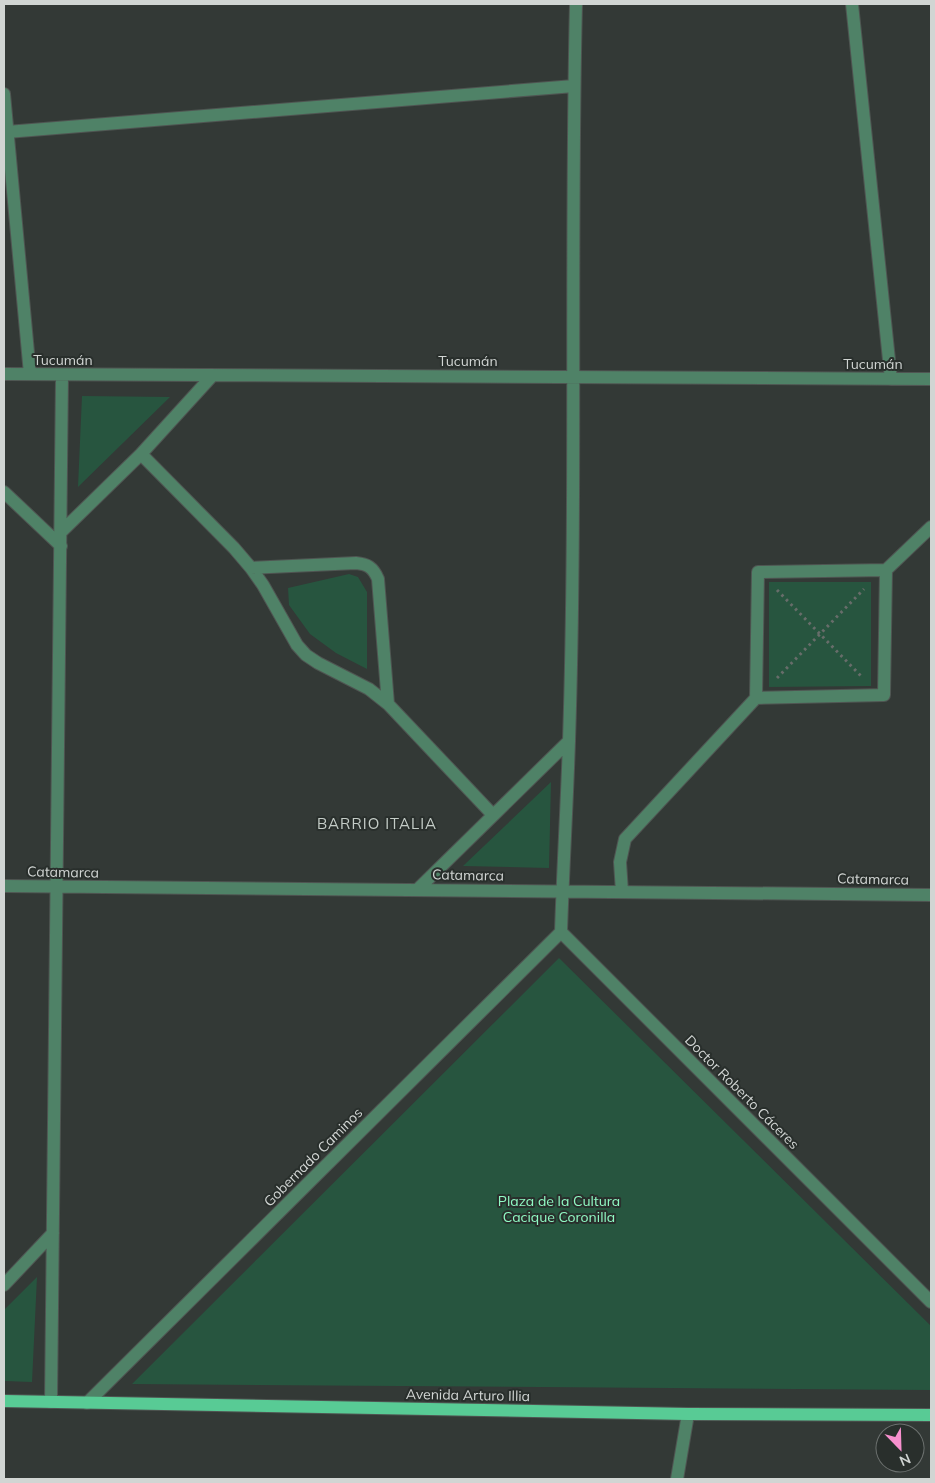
<svg xmlns="http://www.w3.org/2000/svg" width="935" height="1483" font-family="Mulish,sans-serif">
<style>
.green{fill:#27553f}
.lines{fill:none;stroke-linecap:round;stroke-linejoin:round}
.minor-casing{stroke:#4f5552;stroke-width:14}
.major-casing{stroke:#4f5552;stroke-width:14}
.path{stroke:#676d6a;stroke-width:3;stroke-dasharray:2.5 4;stroke-linecap:butt}
.minor{stroke:#4f8267;stroke-width:12}
.major{stroke:#58cb95;stroke-width:12}
.labels{text-anchor:middle;stroke-width:4;stroke-linejoin:round;paint-order:stroke}
.street-label{font-size:14px;fill:#d1d5d3;stroke:#292f2c}
.park-label{font-size:14px;fill:#90fac4;stroke:#292f2c}
.neighbourhood-label{font-size:15px;letter-spacing:1px;fill:#c5cdc8;stroke:#292f2c}
</style>
<rect width="100%" height="100%" fill="#333936"/>
<!-- green -->
<path class="green" d="M82,396L170,397L78,487Z
M349,574L358,577L367,592V669L336,653L310,634L289,605L288,588Z
M769,582H871V686L769,687Z
M551,782L549,868L463,866Z
M559,958L931,1326V1390L132,1384Z
M37,1277L32,1382L4,1381V1310Z"/>
<g class="lines">
<!-- minor casing -->
<g class="minor-casing">
<path id="minor" d="M576,4C570,249 577,495 569,741C567,804 563,868 561,932L931,1302
M852,4L891,379
M4,94L30,374
M7,132L574,86
M4,374L931,379
M141,454L234,548L251,568L263,585L297,645L306,655L318,663L369,689L388,704L493,815
M4,492L61,546
M61,532L141,454L212,376
M251,568L356,563C367,564 373,567 378,579L388,704
M756,698L884,695L886,570
M4,886L931,895
M417,890L569,741
M622,892L620,862L625,839L756,698L758,572L886,570L931,527
M4,1285L53,1233
M51,1402L62,375
M87,1403L561,932
M677,1479L688,1414"/>
</g>
<!-- major casing -->
<g class="major-casing">
<path id="major" d="M4,1401L688,1414L931,1415"/>
</g>
<!-- path -->
<path class="path" d="M777,590L861,676
M777,678L864,589"/>
<!-- minor -->
<use href="#minor" class="minor"/>
<!-- major -->
<use href="#major" class="major"/>
</g>
<g class="labels">
<!-- street labels -->
<g class="street-label">
<text x="63" y="365">Tucumán</text>
<text x="468" y="366">Tucumán</text>
<text x="873" y="369">Tucumán</text>
<text transform="translate(63 872) rotate(1)" y="5">Catamarca</text>
<text transform="translate(468 875) rotate(1)" y="5">Catamarca</text>
<text transform="translate(873 879) rotate(1)" y="5">Catamarca</text>
<text transform="translate(742 1092) rotate(45)" y="5">Doctor Roberto Cáceres</text>
<text transform="translate(313 1157) rotate(-45)" y="5">Gobernado Caminos</text>
<text transform="translate(468 1395) rotate(1)" y="5">Avenida Arturo Illia</text>
</g>
<!-- park labels -->
<g class="park-label">
<text x="559" y="1206">Plaza de la Cultura<tspan x="559" dy="16">Cacique Coronilla</tspan></text>
</g>
<!-- neighbourhood labels -->
<g class="neighbourhood-label">
<text x="377" y="829">BARRIO ITALIA</text>
</g>
</g>
<!-- border -->
<rect width="935" height="1483" fill="none" stroke="#d1d5d3" stroke-width="10"/>
<!-- north arrow -->
<g transform="translate(900 1448) rotate(157)"><circle r="24" fill="#292f2c" stroke="#6c716f"/>
<path d="M0-4L9 19L0 12L-9 19Z" fill="#f790ce"/>
<text y="-8" font-size="14" font-weight="bold" text-anchor="middle" fill="#d1d5d3">N</text>
</g>
</svg>
